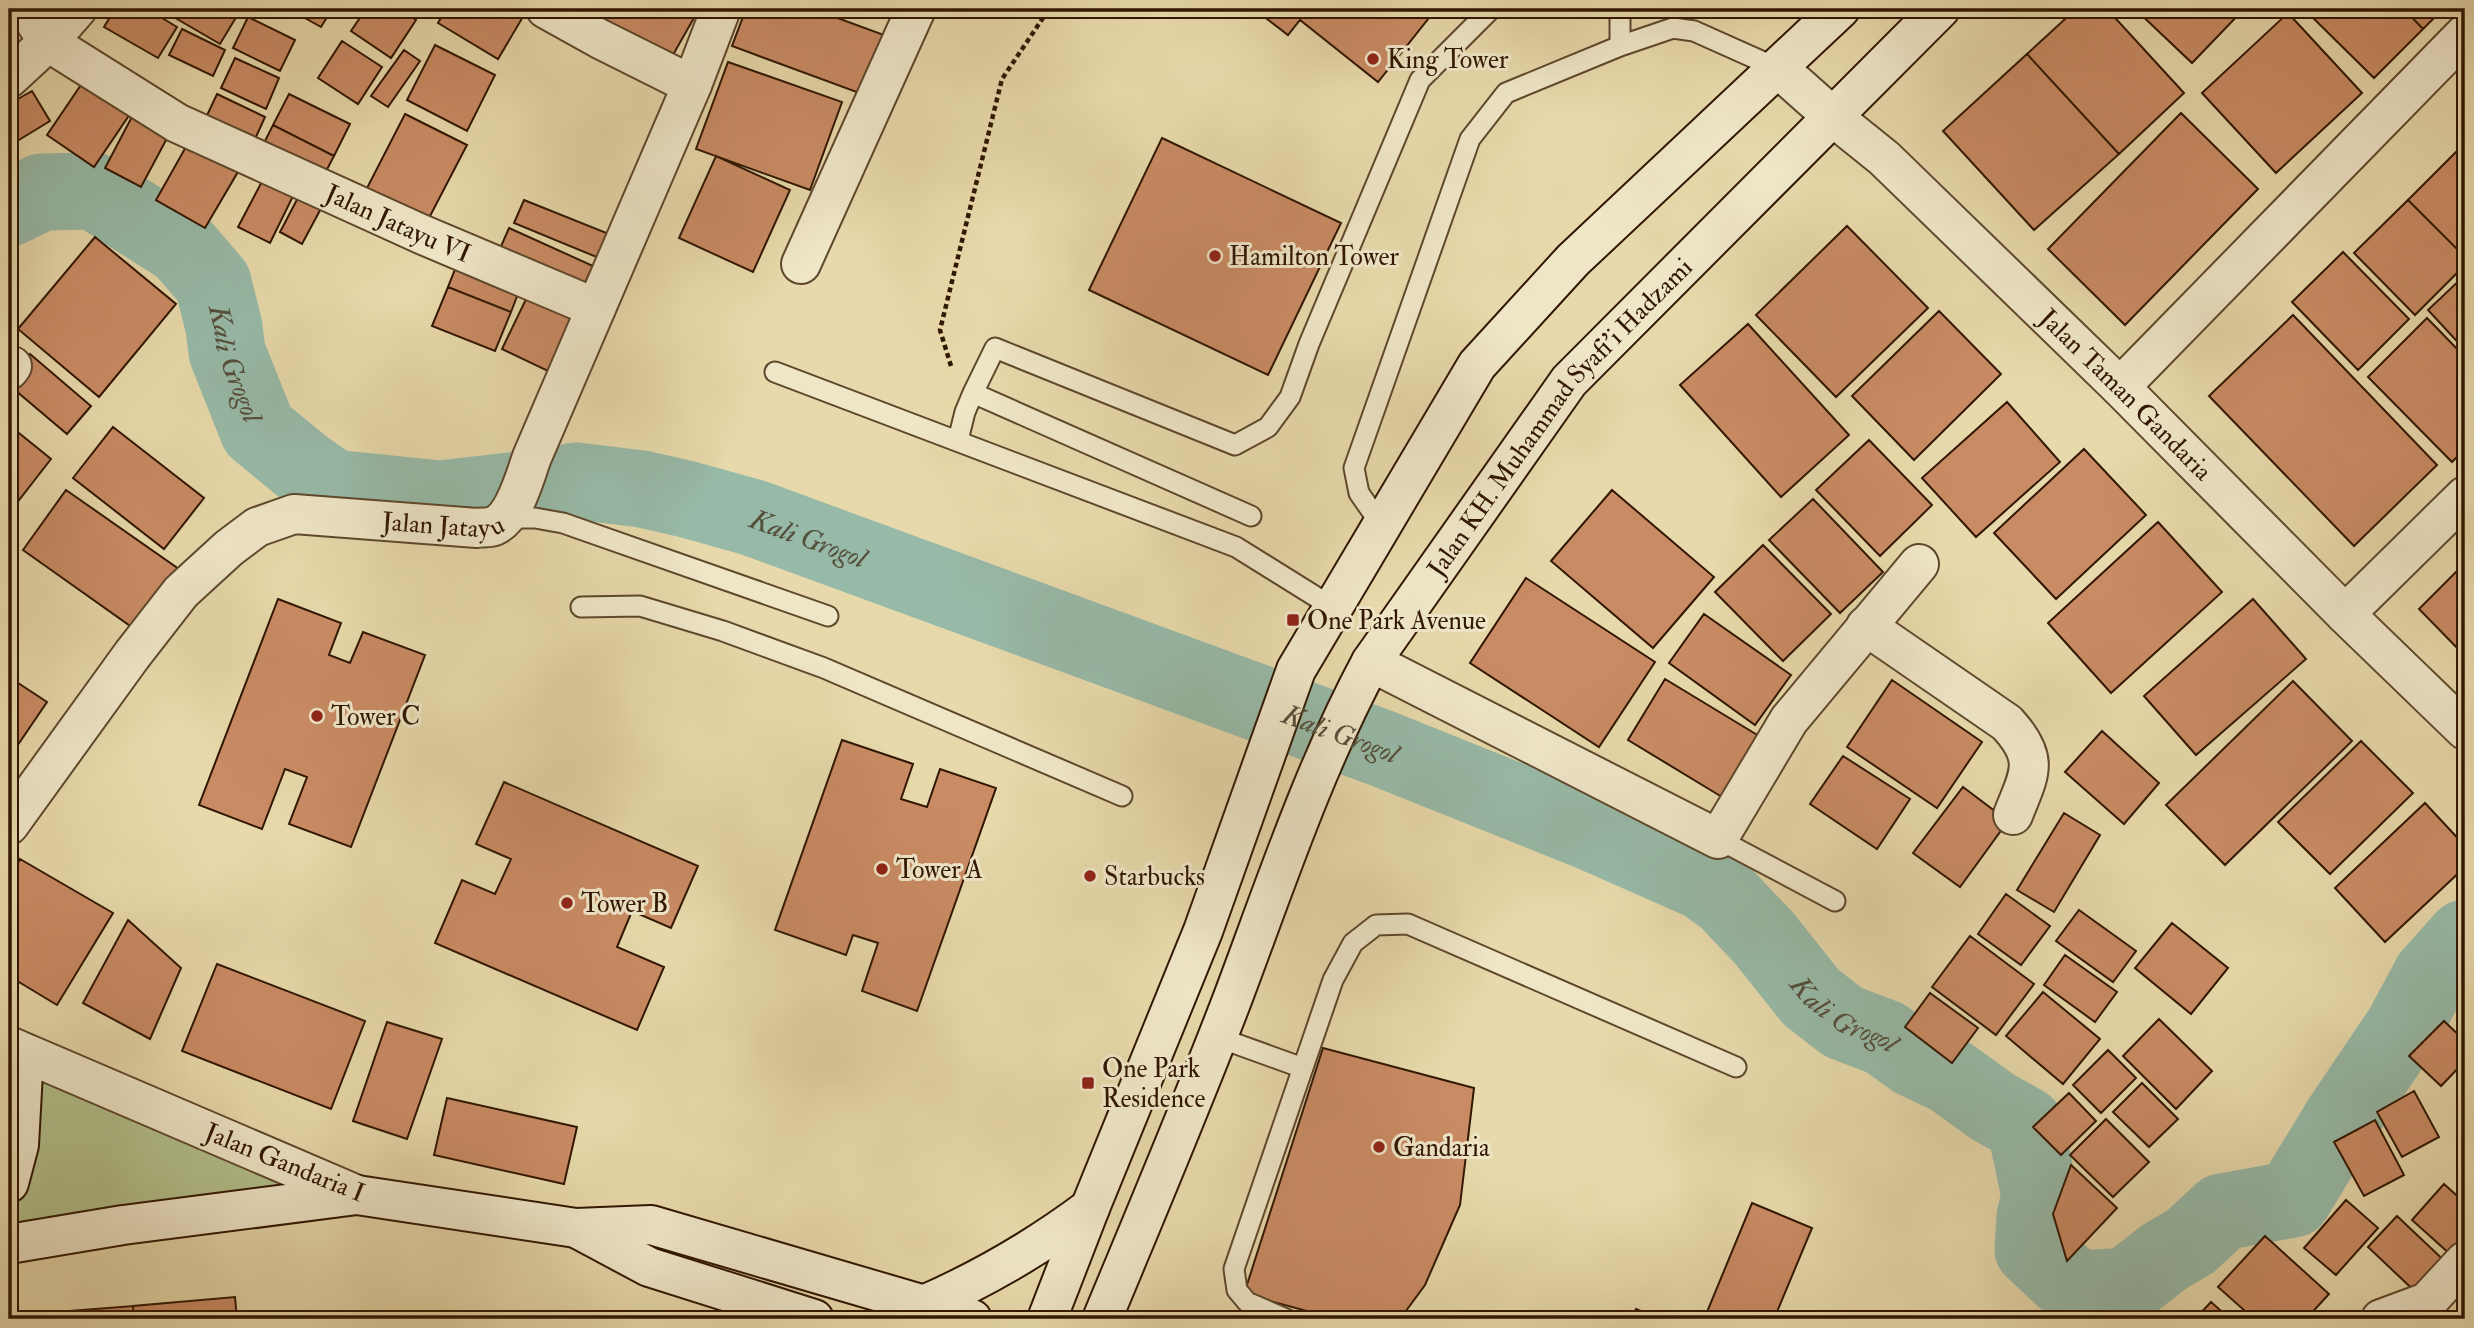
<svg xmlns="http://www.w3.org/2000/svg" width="2474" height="1328" font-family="'IM FELL Double Pica',serif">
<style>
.green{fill:#b2c08c;stroke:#726b47;stroke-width:2}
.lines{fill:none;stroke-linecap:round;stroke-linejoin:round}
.river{stroke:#97baa8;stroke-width:77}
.building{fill:#c98b64;stroke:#311602;stroke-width:2}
.service-casing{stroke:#5e472c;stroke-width:23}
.minor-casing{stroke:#5e472c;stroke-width:42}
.tertiary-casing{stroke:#5e472c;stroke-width:42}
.secondary-casing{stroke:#311602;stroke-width:42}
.path{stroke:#311602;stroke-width:4.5;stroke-dasharray:5 3.5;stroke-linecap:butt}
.service{stroke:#efe6c8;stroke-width:19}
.minor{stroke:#efe6c8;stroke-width:38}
.tertiary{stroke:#efe6c8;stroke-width:38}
.secondary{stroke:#efe6c8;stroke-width:38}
.poi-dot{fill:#8f2418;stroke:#efe6c8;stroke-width:2.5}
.labels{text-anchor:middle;stroke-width:6;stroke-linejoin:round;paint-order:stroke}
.poi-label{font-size:26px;fill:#311602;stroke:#efe6c8;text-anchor:start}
.street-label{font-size:26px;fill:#311602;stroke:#efe6c8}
.water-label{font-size:28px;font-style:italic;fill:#554f3c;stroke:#efe6c8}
</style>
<rect width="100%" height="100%" fill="#e7d9ab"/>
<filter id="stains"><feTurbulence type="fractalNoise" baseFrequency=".00286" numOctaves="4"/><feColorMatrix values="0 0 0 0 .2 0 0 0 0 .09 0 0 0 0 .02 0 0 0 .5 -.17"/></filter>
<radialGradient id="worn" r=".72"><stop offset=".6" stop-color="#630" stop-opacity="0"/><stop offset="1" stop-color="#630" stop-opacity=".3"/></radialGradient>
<!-- green -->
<path class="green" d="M9,1025L427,1212L9,1230Z"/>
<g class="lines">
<!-- river -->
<path class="river" id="s1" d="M9,208L42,192L94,191L182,247L213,283L224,327L227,352L258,430L303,467L333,488L440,499L510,491L532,490L576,481L642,489L686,499L754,518L1381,748L1593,833L1704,882L1727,899L1764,938L1811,997L1843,1022L1885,1038L1914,1059L1950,1076L1993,1107L2025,1125L2040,1195L2035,1217L2033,1249L2065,1279L2081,1289L2127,1286L2164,1257L2191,1241L2222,1212L2293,1199L2341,1120L2403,1028L2431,976L2465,938"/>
</g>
<!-- building -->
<path class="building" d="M115,9H147L177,27L158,58L104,27Z
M160,9H229L238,14L220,44Z
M289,9H332L321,27Z
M366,9H399L416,20L391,58L351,31Z
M446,9H525L527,10L498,59L438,23Z
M574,9H699L669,62Z
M746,9H813L884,35L862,94L732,46Z
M1254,9H1436L1378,82L1300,20L1288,35Z
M2076,9H2107L2184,93L2119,154L2027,54Z
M2135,9H2244L2192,63Z
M2304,9H2404L2423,29L2374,78Z
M2404,9H2443L2423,29Z
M2288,13L2362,93L2276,173L2202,93Z
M248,17L295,40L280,71L233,48Z
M182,29L225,50L213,76L169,55Z
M342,41L382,67L358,104L318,78Z
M435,45L495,75L467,131L407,100Z
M404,50L420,61L388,107L371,96Z
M2027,54L2119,154L2034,230L1943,131Z
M235,58L279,78L266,109L221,88Z
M728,62L842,102L810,190L696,149Z
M83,82L130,114L94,167L47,135Z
M32,91L50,121L9,146V104Z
M217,94L265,117L251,148L202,126Z
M289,94L350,124L334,156L273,125Z
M136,109L172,129L141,187L105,168Z
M2181,113L2258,189L2125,325L2048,249Z
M405,114L467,145L428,220L367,188Z
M273,125L334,156L321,181L260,151Z
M192,136L242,165L205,228L156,200Z
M1162,138L1341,223L1268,375L1089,290Z
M2458,150L2465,157V257L2408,200Z
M716,156L790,190L753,272L679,238Z
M268,170L298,186L270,243L238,227Z
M302,190L325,201L302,244L280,232Z
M524,200L609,234L599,258L514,223Z
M2408,200L2465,257V265L2415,315L2354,253Z
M1847,226L1928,308L1836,397L1756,315Z
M509,228L593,266L578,297L495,260Z
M95,237L176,304L99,397L18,329Z
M2343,252L2409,319L2358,370L2292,302Z
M458,262L521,286L511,312L448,287Z
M2465,275V350L2428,310Z
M448,287L511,312L495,351L432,326Z
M529,293L576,316L550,372L502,349Z
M1939,311L2001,374L1914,460L1852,396Z
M2293,315L2437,465L2354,546L2209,396Z
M2427,318L2465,357V449L2452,462L2368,377Z
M1748,324L1849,435L1781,497L1680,385Z
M30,354L91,406L67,434L9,385V379Z
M2007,402L2060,462L1976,537L1922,478Z
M9,425L51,459L9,513Z
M113,427L204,498L164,549L73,478Z
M1869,440L1932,505L1880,556L1816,490Z
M2084,449L2146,515L2056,599L1994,533Z
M66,490L186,574L143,635L23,550Z
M1612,490L1714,577L1653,648L1551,561Z
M1813,499L1883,572L1840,613L1769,540Z
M2158,522L2222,592L2111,693L2048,623Z
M1763,545L1831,614L1783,661L1715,592Z
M2465,563V656L2419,609Z
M1526,578L1655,662L1599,747L1470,663Z
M278,599L341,623L329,655L350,663L363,632L425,655L351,847L289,824L307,777L285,769L262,829L199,805Z
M2253,599L2306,659L2196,755L2144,696Z
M1704,614L1791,675L1755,725L1669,663Z
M9,677L47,702L9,758Z
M1665,679L1759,736L1722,797L1628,740Z
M1892,680L1982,742L1937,808L1847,747Z
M2293,681L2352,741L2225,865L2166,805Z
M2102,731L2159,783L2124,824L2065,772Z
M842,740L913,764L901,799L927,807L940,769L996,788L917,1011L862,991L878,943L853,935L846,955L775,930Z
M2361,741L2413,793L2330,874L2278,822Z
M1843,756L1910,799L1877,849L1810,804Z
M504,782L698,866L671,928L632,911L617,947L664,967L637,1030L435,943L462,880L495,894L511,859L476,844Z
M1963,787L2008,821L1960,887L1913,853Z
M2425,803L2465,846V867L2385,942L2335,888Z
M2064,813L2100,835L2054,912L2017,890Z
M20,859L113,913L57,1005L9,976V879Z
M2006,894L2050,926L2021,965L1978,934Z
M2079,910L2136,951L2113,982L2056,941Z
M128,920L181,968L150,1039L83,1003Z
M2172,923L2228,968L2191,1014L2135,968Z
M1970,936L2034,984L1996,1035L1932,987Z
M2065,955L2117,992L2095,1022L2044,985Z
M217,964L365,1021L331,1109L182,1051Z
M2043,992L2100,1039L2063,1084L2006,1036Z
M1930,993L1978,1028L1952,1063L1905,1027Z
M2159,1019L2212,1071L2176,1109L2123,1056Z
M2444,1021L2465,1041V1061L2441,1086L2409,1056Z
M387,1022L442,1039L407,1139L353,1121Z
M1323,1048L1474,1088L1460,1205L1425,1285L1400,1319H1336L1244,1294Z
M2108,1050L2136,1078L2101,1113L2073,1085Z
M2142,1083L2178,1119L2149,1147L2113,1112Z
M2414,1091L2439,1137L2402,1157L2377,1112Z
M2069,1093L2096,1121L2061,1155L2033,1127Z
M447,1098L577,1127L564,1184L434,1155Z
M2106,1119L2149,1162L2113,1197L2070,1155Z
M2375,1120L2404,1175L2364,1196L2334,1142Z
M2071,1165L2117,1208L2067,1261L2053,1214Z
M2444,1184L2465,1203V1239L2451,1255L2412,1220Z
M2346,1200L2378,1228L2336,1275L2304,1248Z
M1752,1203L1812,1228L1774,1319H1725L1707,1312Z
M2397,1216L2452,1268L2423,1299L2368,1247Z
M2265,1236L2329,1294L2306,1319H2254L2218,1287Z
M235,1297L237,1319H134L133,1306Z
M2211,1302L2230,1319H2195Z
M133,1306L134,1319H32L31,1314Z
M1636,1309L1660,1319H1632Z"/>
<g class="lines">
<!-- service casing -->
<g class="service-casing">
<path id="service" d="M1620,9V46
M775,372L1236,547L1334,608
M973,393L995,348L1235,445L1268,427L1290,397L1309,344L1420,80L1491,9
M958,440L965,412L973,393L1251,516
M505,518H535L563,523L828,616
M1382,526L1359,493L1354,468L1470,139L1506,93L1620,46L1673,28L1694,31L1779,69
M581,607L640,606L723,631L824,668L1122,796
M1718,839L1835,901
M1217,1037L1303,1068
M1286,1319L1247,1302L1237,1290L1234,1269L1333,980L1353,943L1376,925L1408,924L1736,1067"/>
</g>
<!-- minor casing -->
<g class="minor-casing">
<g id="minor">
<path id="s2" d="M77,9L48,42L177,123L421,234L596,308"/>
<path d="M546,9L600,39L692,85"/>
<path id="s3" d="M1779,69L1833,117L1884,158L2120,387L2345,614L2465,730"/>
<path d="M9,78L48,42L27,9"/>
<path d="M801,264L916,9"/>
<path d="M9,370L12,366"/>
<path d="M2120,387L2465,34"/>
<path d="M2345,614L2465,496"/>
<path d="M1866,626L2007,723C2041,760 2029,774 2013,815"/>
<path d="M1371,662L1718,839L1789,720L1919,564"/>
<path id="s4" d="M9,825L132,655L181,592L229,548L257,527L294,514L477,528C482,527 489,528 494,526C515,517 525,476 532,457L692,85L721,9"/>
<path d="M2381,1319L2427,1302L2465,1261"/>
</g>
</g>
<!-- tertiary casing -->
<g class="tertiary-casing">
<path id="tertiary" d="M9,1046L357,1195"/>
</g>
<!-- secondary casing -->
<g class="secondary-casing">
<g id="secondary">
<path d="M9,1183L19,1145L24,1054"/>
<path d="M578,1229L649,1267L814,1319"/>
<path d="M9,1244L123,1225L357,1195L576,1228L651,1225L972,1319"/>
<path d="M926,1304C985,1278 1038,1247 1090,1208"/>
<path d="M1047,1319L1090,1208L1203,931L1296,670L1477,365L1573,260L1840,9"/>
<path id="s5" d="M1102,1319C1146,1213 1191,1107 1232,1000C1275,886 1313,770 1371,662L1569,381L1940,9"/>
</g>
</g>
<!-- path -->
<path class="path" d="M951,366L940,330L1002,79L1049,9"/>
<!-- service -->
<use href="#service" class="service"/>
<!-- minor -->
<use href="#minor" class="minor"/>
<!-- tertiary -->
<use href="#tertiary" class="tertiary"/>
<!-- secondary -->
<use href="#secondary" class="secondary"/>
</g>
<!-- markers -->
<g class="poi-dot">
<circle cx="1373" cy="59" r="7"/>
<circle cx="1215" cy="256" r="7"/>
<rect x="1286" y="613" width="14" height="14" rx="3.5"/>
<circle cx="317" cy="716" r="7"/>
<circle cx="882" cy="869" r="7"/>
<circle cx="1090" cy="876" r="7"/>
<circle cx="567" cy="903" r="7"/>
<rect x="1081" y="1076" width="14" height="14" rx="3.5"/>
<circle cx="1379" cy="1147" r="7"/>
</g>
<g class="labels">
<!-- poi labels -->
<g class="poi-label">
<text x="1387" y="68">King Tower</text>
<text x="1229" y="265">Hamilton Tower</text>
<text x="1307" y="629">One Park Avenue</text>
<text x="331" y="725">Tower C</text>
<text x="896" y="878">Tower A</text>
<text x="1104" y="885">Starbucks</text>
<text x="581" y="912">Tower B</text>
<text x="1102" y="1077">One Park<tspan x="1102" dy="30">Residence</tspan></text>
<text x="1393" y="1156">Gandaria</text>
</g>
<!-- street labels -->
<g class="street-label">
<text dy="9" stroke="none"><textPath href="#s2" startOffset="439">Jalan Jatayu VI</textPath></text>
<text dy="9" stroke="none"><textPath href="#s3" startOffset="476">Jalan Taman Gandaria</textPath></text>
<text dy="9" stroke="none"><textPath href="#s5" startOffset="1020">Jalan KH. Muhammad Syafi'i Hadzami</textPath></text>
<text dy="9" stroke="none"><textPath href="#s4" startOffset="578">Jalan Jatayu</textPath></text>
<text transform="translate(285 1162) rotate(22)" y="9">Jalan Gandaria I</text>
</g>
<!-- water labels -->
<g class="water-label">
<text dy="10" stroke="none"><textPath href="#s1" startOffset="324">Kali Grogol</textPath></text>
<text dy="10" stroke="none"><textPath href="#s1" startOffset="975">Kali Grogol</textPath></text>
<text dy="10" stroke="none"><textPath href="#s1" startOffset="1542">Kali Grogol</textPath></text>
<text dy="10" stroke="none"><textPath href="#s1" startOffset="2130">Kali Grogol</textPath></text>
</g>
</g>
<!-- margin -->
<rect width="2474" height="1328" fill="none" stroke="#e7d9ab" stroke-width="35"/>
<rect x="10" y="10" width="2453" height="1307" fill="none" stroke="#311602" stroke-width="3.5"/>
<rect x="18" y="18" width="2439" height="1293" fill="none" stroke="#311602" stroke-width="2"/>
<rect width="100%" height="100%" filter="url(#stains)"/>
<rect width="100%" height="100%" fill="url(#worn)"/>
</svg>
